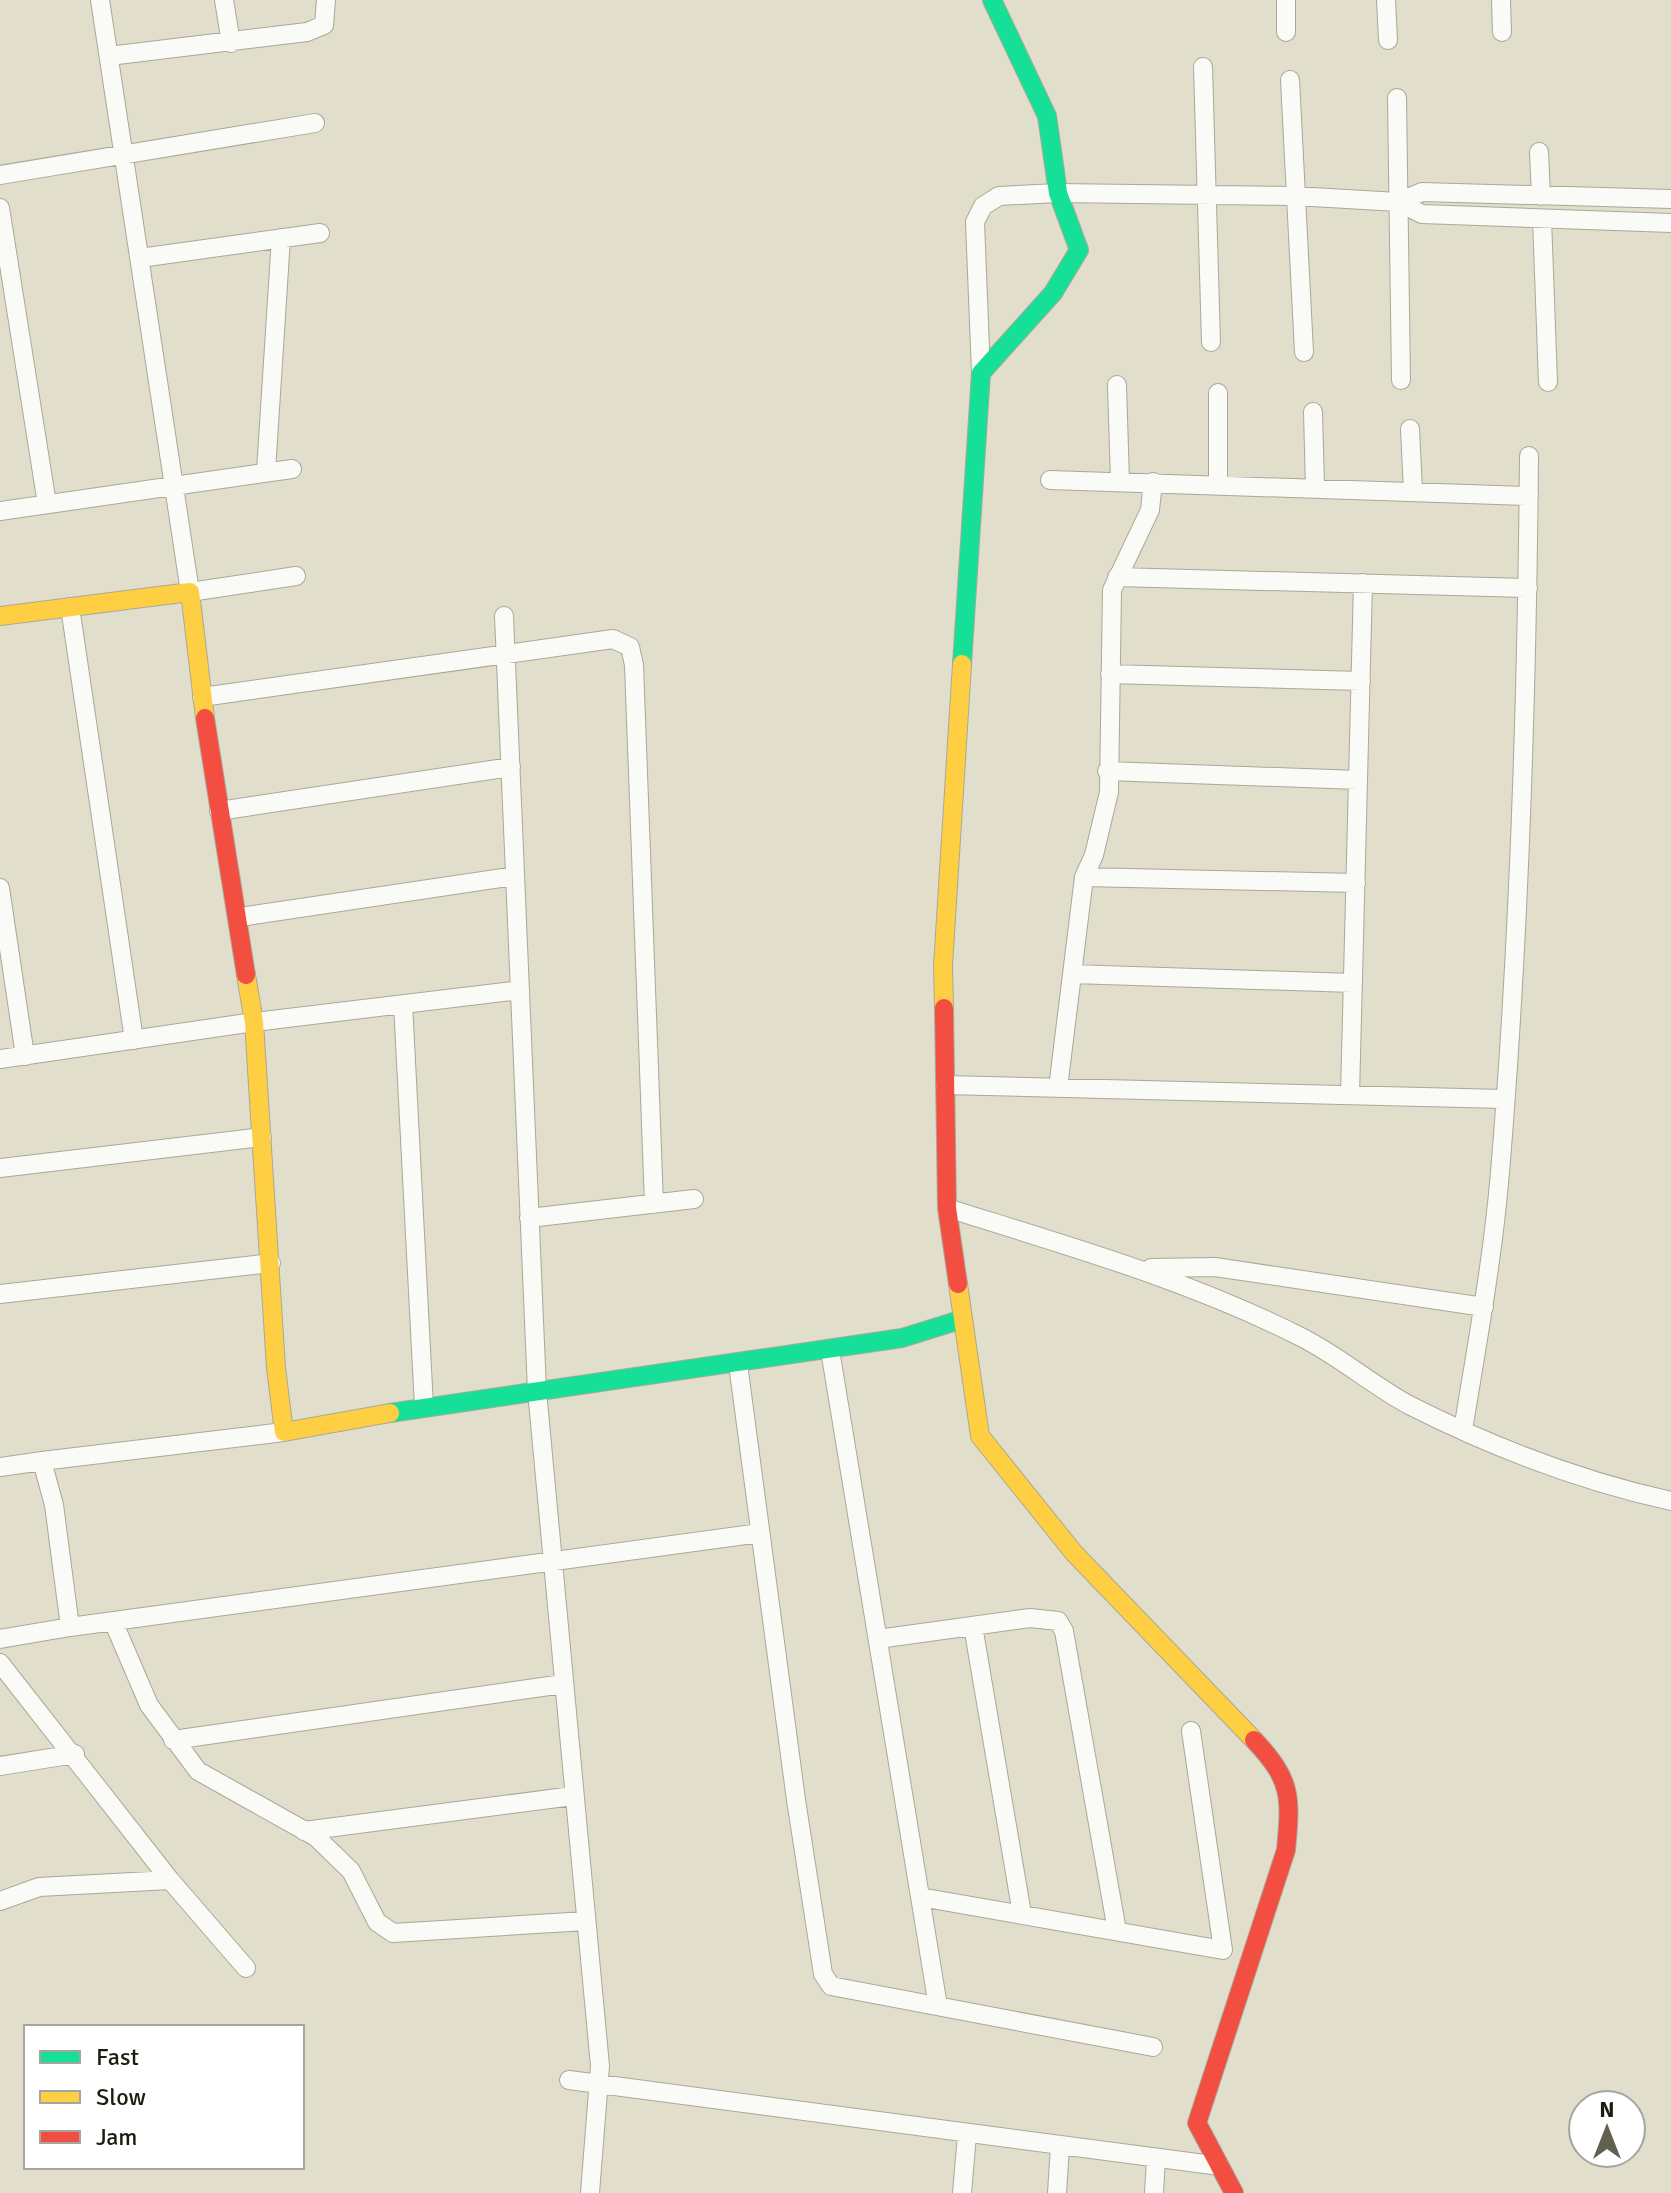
<svg xmlns="http://www.w3.org/2000/svg" width="1671" height="2193" font-family="Signika,sans-serif">
<style>
.lines{fill:none;stroke-linecap:round;stroke-linejoin:round}
.street-casing{stroke:#aaa899;stroke-width:20}
.fast-casing{stroke:#aaa899;stroke-width:20}
.slow-casing{stroke:#aaa899;stroke-width:20}
.jam-casing{stroke:#aaa899;stroke-width:20}
.street{stroke:#fafaf7;stroke-width:18}
.fast{stroke:#16e098;stroke-width:18}
.slow{stroke:#ffcf43;stroke-width:18}
.jam{stroke:#f24e42;stroke-width:18}
</style>
<rect width="100%" height="100%" fill="#e1decb"/>
<g class="lines">
<!-- street casing -->
<g class="street-casing">
<path id="street" d="M100,0L190,592L296,576
M224,0L231,43
M1286,0V32
M1386,0L1388,40
M1501,0L1502,32
M109,56L307,32L324,25L326,0
M1203,67L1211,342
M1290,80L1304,352
M1397,98L1401,380
M1539,152L1541,196
M0,175L315,123
M1398,202L1422,192L1671,199
M0,208L47,504
M1542,219L1548,382
M140,258L320,233
M981,373L975,222L983,206L999,196L1058,193L1295,196L1398,202L1422,214L1671,223
M1117,385L1120,481
M1218,393V484
M1313,412L1315,488
M1410,429L1413,492
M266,471L281,238
M1050,480L1529,496
M0,511L292,469
M1117,577L1528,588
M70,607L134,1040
M504,616L537,1391L600,2066L590,2193
M1110,674L1361,681
M202,697L613,639L630,647L634,665L654,1204
M1107,771L1358,780
M219,811L511,767
M1084,877L1356,883
M0,888L25,1056
M240,917L515,876
M1072,974L1353,983
M403,1004L424,1407
M0,1059L254,1022L520,990
M945,1085L1504,1099
M1058,1088L1084,877L1094,855L1109,792L1112,590L1150,510L1153,482
M1350,1095L1363,583
M0,1168L262,1137
M947,1208C1068,1246 1188,1280 1301,1337C1339,1356 1372,1385 1409,1405C1492,1447 1580,1481 1671,1501
M529,1218L694,1199
M1151,1268L1215,1267L1484,1307
M0,1294L271,1263
M830,1350L938,2006
M738,1364L796,1800L823,1974L831,1986L1153,2047
M1463,1430C1477,1344 1493,1258 1500,1172C1520,933 1527,695 1529,456
M0,1467L42,1461
M113,1621L149,1705L198,1771L316,1837L351,1871L377,1922L393,1933L586,1921
M973,1626L1022,1914
M70,1627L760,1533
M0,1639L70,1627L54,1505L42,1461L284,1432
M878,1639L1030,1618L1058,1621L1064,1631L1117,1931
M0,1663L170,1880L246,1968
M173,1740L563,1684
M0,1766L75,1754
M304,1831L573,1796
M920,1897L1223,1950L1191,1731
M0,1901L39,1887L170,1880
M569,2080L1220,2166
M962,2193L967,2135
M1057,2193L1060,2146
M1154,2193L1156,2159"/>
</g>
<!-- fast casing -->
<g class="fast-casing">
<path id="fast" d="M962,664L981,373L1053,293L1079,250L1058,193L1047,116L992,0
M390,1413L902,1338L963,1319"/>
</g>
<!-- slow casing -->
<g class="slow-casing">
<path id="slow" d="M0,616L190,592L205,718
M246,975L254,1022L276,1368L284,1432L390,1413
M944,1008L943,966L962,664
M958,1284L980,1436L1074,1553L1254,1740"/>
</g>
<!-- jam casing -->
<g class="jam-casing">
<path id="jam" d="M205,718L246,975
M944,1008L947,1208L958,1284
M1234,2193L1197,2123L1286,1850C1291,1797 1292,1780 1254,1740"/>
</g>
<!-- street -->
<use href="#street" class="street"/>
<!-- fast -->
<use href="#fast" class="fast"/>
<!-- slow -->
<use href="#slow" class="slow"/>
<!-- jam -->
<use href="#jam" class="jam"/>
</g>
<!-- legend -->
<rect x="24" y="2025" width="280" height="144" fill="#ffffff" stroke="#a5a49f" stroke-width="2"/>
<rect x="40" y="2051" width="40" height="12" fill="#16e098" stroke="#a5a49f" stroke-width="2"/>
<text x="96" y="2065" font-size="24" fill="#1e1c0f">Fast</text>
<rect x="40" y="2091" width="40" height="12" fill="#ffcf43" stroke="#a5a49f" stroke-width="2"/>
<text x="96" y="2105" font-size="24" fill="#1e1c0f">Slow</text>
<rect x="40" y="2131" width="40" height="12" fill="#f24e42" stroke="#a5a49f" stroke-width="2"/>
<text x="96" y="2145" font-size="24" fill="#1e1c0f">Jam</text>
<!-- north arrow -->
<g transform="translate(1607 2129)"><circle r="38" fill="#ffffff" stroke="#a5a49f" stroke-width="2"/>
<path d="M0-6L14 30L0 20L-14 30Z" fill="#626051"/>
<text y="-12" font-size="22" font-weight="bold" text-anchor="middle" fill="#1e1c0f">N</text>
</g>
</svg>
